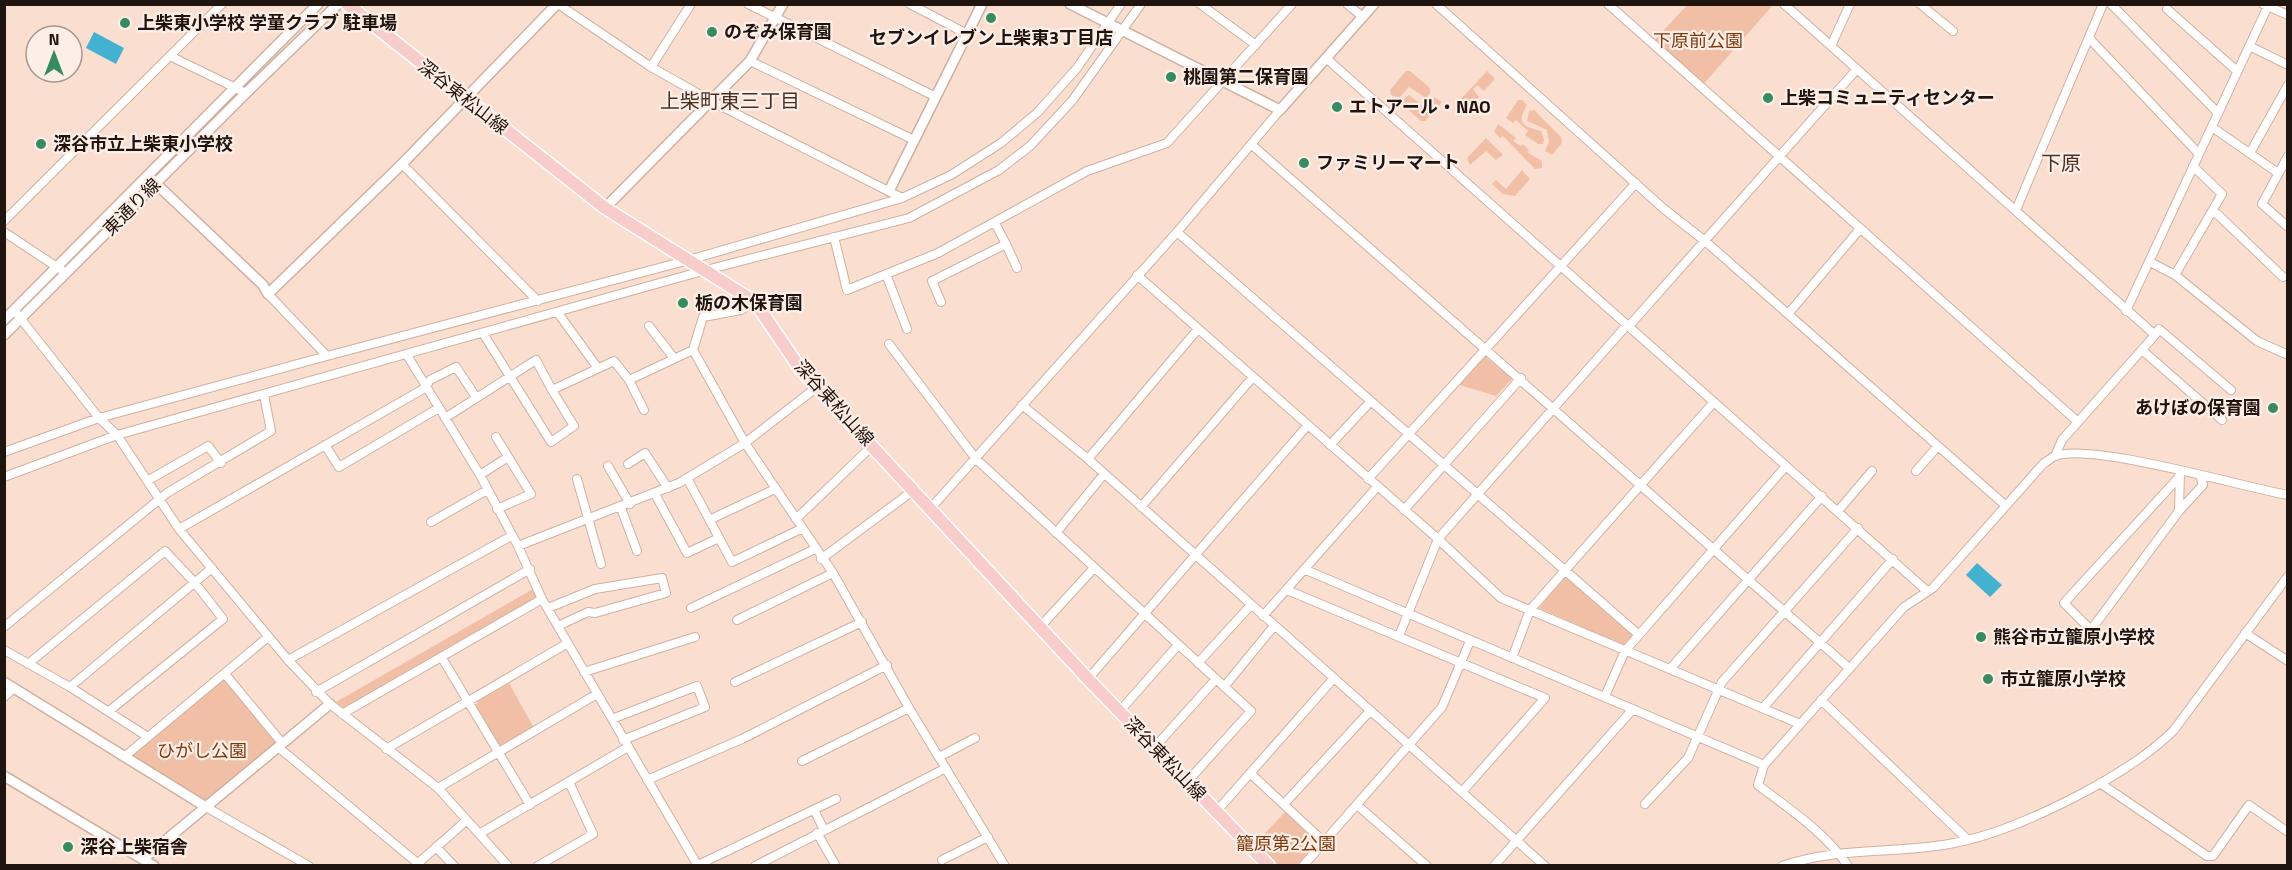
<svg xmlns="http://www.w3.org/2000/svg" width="2292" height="870" font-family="'Titillium Web','Noto Sans JP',sans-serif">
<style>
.green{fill:#f1bfa6}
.water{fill:#43b2d0}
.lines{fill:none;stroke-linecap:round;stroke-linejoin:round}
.minor-casing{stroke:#d1b0a0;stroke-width:10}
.tertiary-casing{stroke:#d1b0a0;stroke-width:12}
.primary-casing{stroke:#fff;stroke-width:15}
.minor{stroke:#fff;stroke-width:8}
.tertiary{stroke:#fff;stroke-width:9}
.primary{stroke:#f8cccb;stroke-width:12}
.poi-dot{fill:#348c60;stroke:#fdefe8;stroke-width:2}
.labels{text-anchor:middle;stroke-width:4.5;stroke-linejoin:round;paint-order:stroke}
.poi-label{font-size:18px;font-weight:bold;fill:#20140e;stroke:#fdefe8;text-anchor:start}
.park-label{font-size:18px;fill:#7f3a0b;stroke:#fdefe8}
.street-label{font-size:18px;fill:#20140e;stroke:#fdefe8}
.neighbourhood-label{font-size:20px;fill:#4a3022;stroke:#fdefe8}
</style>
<rect width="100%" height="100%" fill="#fadfd1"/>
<!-- green -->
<path class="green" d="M1687,5H1773L1701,87L1652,43Z
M1406,71H1410L1430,88V93L1426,98L1409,87L1399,98L1391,95L1390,90Z
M1487,71L1495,79L1484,91L1477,85L1473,89L1479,97L1470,108L1461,104V99Z
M1409,95L1424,107L1434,97L1442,102L1425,121H1421L1403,105V100Z
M1518,100H1522L1527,105C1516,124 1523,126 1541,131L1544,140L1543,144H1538L1525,135L1528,131L1516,120L1513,123L1506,118Z
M1534,110L1561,137L1562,143L1552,155L1545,151L1549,142L1547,130L1527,121L1529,111Z
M1498,124L1516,138L1513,141L1521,146L1523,144L1529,150L1527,152L1542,161V168L1535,169L1503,136L1500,138L1494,132Z
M1486,138L1503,155L1496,160L1486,151L1470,165L1467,158Z
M1522,170L1530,179L1515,196L1503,194L1492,184L1496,180L1506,189Z
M1482,354L1512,379L1496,396L1456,384Z
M1565,577L1633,635L1623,645L1539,608Z
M533,589L538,598L345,709L336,702Z
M225,674L282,743L206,807L124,757Z
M509,683L534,728L503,746H499L476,705L479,700Z
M1285,812L1318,843L1296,866L1275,865L1255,844Z"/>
<!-- water -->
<path class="water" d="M94,32L124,48L116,64L86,48Z
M1977,563L2002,585L1990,597L1966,575Z"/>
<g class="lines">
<!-- minor casing -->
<g class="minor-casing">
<path id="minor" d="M558,4L651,67L713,102L902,198
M748,4L936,97
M910,4L967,34
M1200,4L1256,45
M1347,4L1363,17
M1436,4L1664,209L1705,241L2005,505
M1608,4L2078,422
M1784,4L2155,335L2062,440L2055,456
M1920,4L1953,31
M2111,4L2218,113
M2263,4L2288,15
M2167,9L2237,71
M2089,38L2199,154
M1831,46L1850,4
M2249,46L2288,65
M172,57L246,93
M1326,58L1927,591
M750,61L914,140
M651,67L691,4
M2212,127L2278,173
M1252,145L1849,668
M2250,153L2288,85
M2288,156L2262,204L2288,227
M402,164L538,301
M2016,210L2103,4
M2213,210L2283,277
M4,221L222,4
M995,223L1006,244
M4,232L66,273
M1177,232L1638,634
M834,237L847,290L938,253L1087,171L1167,143L1292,4
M2150,262L2175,275L2257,341L2288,355
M886,274L907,329
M1137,275L1438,539L1501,598L1800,724
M2175,275L2222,194L2193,166
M268,294L327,356L689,260L902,198L951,175L1001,143L1037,113L1077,68L1121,4
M941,302L932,281L1006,244L1017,268
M2126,311L2268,6
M558,313L597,367
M17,314L99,418L117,435L179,529L288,660L330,704L438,788L508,866
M1788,314L1860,229
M649,326L673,357
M1629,326L1857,69
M484,335L551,442L574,426L552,390L614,361L629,380L644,410
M2155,335L2159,329L2231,390
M889,344L976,459L1251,711L1187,782
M693,350L745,443L833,573L909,708L1005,866
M2142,350L2222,420
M407,355L480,475L518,546L542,599L698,866
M629,380L693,350L703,317L741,310L755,302
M1022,405L1088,459L1545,866
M445,418L536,360L552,390
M496,437L531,494L497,509
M325,445L339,467L437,409
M1330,445L1371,401
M4,452L99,418L327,356
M1088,459L1198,329
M628,464L645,453L668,488
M608,466L630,504
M1916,471L1938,446
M480,475L508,457
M2180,476L2064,603L2091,630L2179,511L2180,471
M4,477L117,435L706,270L909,218L999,170L1030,146L1072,101L1141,4
M687,478L732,562L801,529
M577,479L601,564
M1368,479L1636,183
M147,481L208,446L221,463
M655,494L687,553L719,538
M1141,507L1253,377
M621,508L637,551
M931,508L1177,232L1280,110
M1404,510L1521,378
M1838,511L1872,471
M2179,511L2203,485L2200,475
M796,519L872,446
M709,520L775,489
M431,522L487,490
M179,529L425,388L430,380L456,367L476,397
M1056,533L1104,474
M518,546L679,483L745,443L817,387
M821,559L914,490
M1306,570L1764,765
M1287,590L1545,698L1462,792
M548,608L595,589L662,578L666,593L595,613L588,612L558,626
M691,608L815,549
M1263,616L1377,487
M737,620L833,573
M4,627L167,493L271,431L264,395
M1040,627L1094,568
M2245,633L2288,661
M1399,636L1438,539L1627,325
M4,650L70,687L148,737
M442,658L530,805
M1512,658L1530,610L1714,402
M288,660L511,536
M1198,663L1251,605
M28,664L165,551L195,583L223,619L109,711
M1670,669L1822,496
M584,672L695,637
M225,674L282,743
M1088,679L1308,425
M735,682L862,622
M70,687L212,568
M1224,687L1274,626
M316,692L530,569
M1605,696L1625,651L1786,466
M4,697L14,688
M1821,700L1967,839
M1763,708L1893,559
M1119,712L1178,645
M342,714L542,599
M612,719L697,686L705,707L623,740
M278,747L421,866
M1154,748L1216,679
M386,749L568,643
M124,757L268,637
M939,757L975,738
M802,761L909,708
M1250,773L1324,842
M647,780L742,739L887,665
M2100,783L2207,856H2213L2249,805L2288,832
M438,788L597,694
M1284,804L1370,711
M1645,804L1688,758L1722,682L1858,528
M1357,805L1427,866
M206,807L309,866
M814,810L824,830
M1216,812L1334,678
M817,833L836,866
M479,834L628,747
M436,847L454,866
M942,860L988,837
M416,865L467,820
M698,865L836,799
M538,866L593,834L569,782
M755,866L946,768
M1303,866L1442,707L1470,641
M1494,866L1633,709
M1782,866C1836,847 1893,854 1949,844C2014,833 2127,777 2174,730L2288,576
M1848,866C1826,833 1789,809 1758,785L1764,765L1904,607L1933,588L2043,464C2046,462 2051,458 2055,456C2091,442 2242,487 2288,495"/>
</g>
<!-- tertiary casing -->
<g class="tertiary-casing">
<path id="tertiary" d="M1070,4L1280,110L1374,4
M149,177L263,285L268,294L402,164L557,4
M889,191L982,4
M605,208L750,61L783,4
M4,320L318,4
M4,335L246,93L338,4
M4,682L206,807
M4,776L154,866
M143,859L330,704"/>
</g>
<!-- primary casing -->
<g class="primary-casing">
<path id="primary" d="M347,4L605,208L755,302L801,370L1088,679L1269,866"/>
</g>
<!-- minor -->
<use href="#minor" class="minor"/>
<!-- tertiary -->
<use href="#tertiary" class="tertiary"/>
<!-- primary -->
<use href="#primary" class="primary"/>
</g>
<!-- markers -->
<g class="poi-dot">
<circle cx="991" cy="18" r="6"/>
<circle cx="125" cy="23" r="6"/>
<circle cx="712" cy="32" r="6"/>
<circle cx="1171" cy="77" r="6"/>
<circle cx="1768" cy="98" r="6"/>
<circle cx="1337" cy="107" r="6"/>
<circle cx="41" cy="144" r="6"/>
<circle cx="1304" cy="163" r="6"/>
<circle cx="683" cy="303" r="6"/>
<circle cx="2273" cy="408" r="6"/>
<circle cx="1981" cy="637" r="6"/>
<circle cx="1988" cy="679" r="6"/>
<circle cx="68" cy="847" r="6"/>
</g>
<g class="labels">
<!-- poi labels -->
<g class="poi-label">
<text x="137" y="29">上柴東小学校 学童クラブ 駐車場</text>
<text x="724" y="38">のぞみ保育園</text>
<text x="991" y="44" text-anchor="middle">セブンイレブン上柴東3丁目店</text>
<text x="1183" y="83">桃園第二保育園</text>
<text x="1780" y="104">上柴コミュニティセンター</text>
<text x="1349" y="113">エトアール・NAO</text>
<text x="53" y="150">深谷市立上柴東小学校</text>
<text x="1316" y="169">ファミリーマート</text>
<text x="695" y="309">栃の木保育園</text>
<text x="2261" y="414" text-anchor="end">あけぼの保育園</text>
<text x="1993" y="643">熊谷市立籠原小学校</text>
<text x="2000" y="685">市立籠原小学校</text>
<text x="80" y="853">深谷上柴宿舎</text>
</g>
<!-- park labels -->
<g class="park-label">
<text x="1698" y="47">下原前公園</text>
<text x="202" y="757">ひがし公園</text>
<text x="1286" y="850">籠原第2公園</text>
</g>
<!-- street labels -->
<g class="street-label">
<text transform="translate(463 97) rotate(38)" y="6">深谷東松山線</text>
<text transform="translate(132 207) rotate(-45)" y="6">東通り線</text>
<text transform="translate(834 403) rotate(48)" y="6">深谷東松山線</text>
<text transform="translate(1165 759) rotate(46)" y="6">深谷東松山線</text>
</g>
<!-- neighbourhood labels -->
<g class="neighbourhood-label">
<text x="730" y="108">上柴町東三丁目</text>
<text x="2061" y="170">下原</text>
</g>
</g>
<!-- border -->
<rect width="2292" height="870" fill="none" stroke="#20140e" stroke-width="12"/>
<!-- north arrow -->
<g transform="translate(54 54)"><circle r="28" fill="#fdefe8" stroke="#a59791" stroke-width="1.5"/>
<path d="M0-4.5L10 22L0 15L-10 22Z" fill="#348c60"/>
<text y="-9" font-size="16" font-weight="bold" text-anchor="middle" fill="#20140e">N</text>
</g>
</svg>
